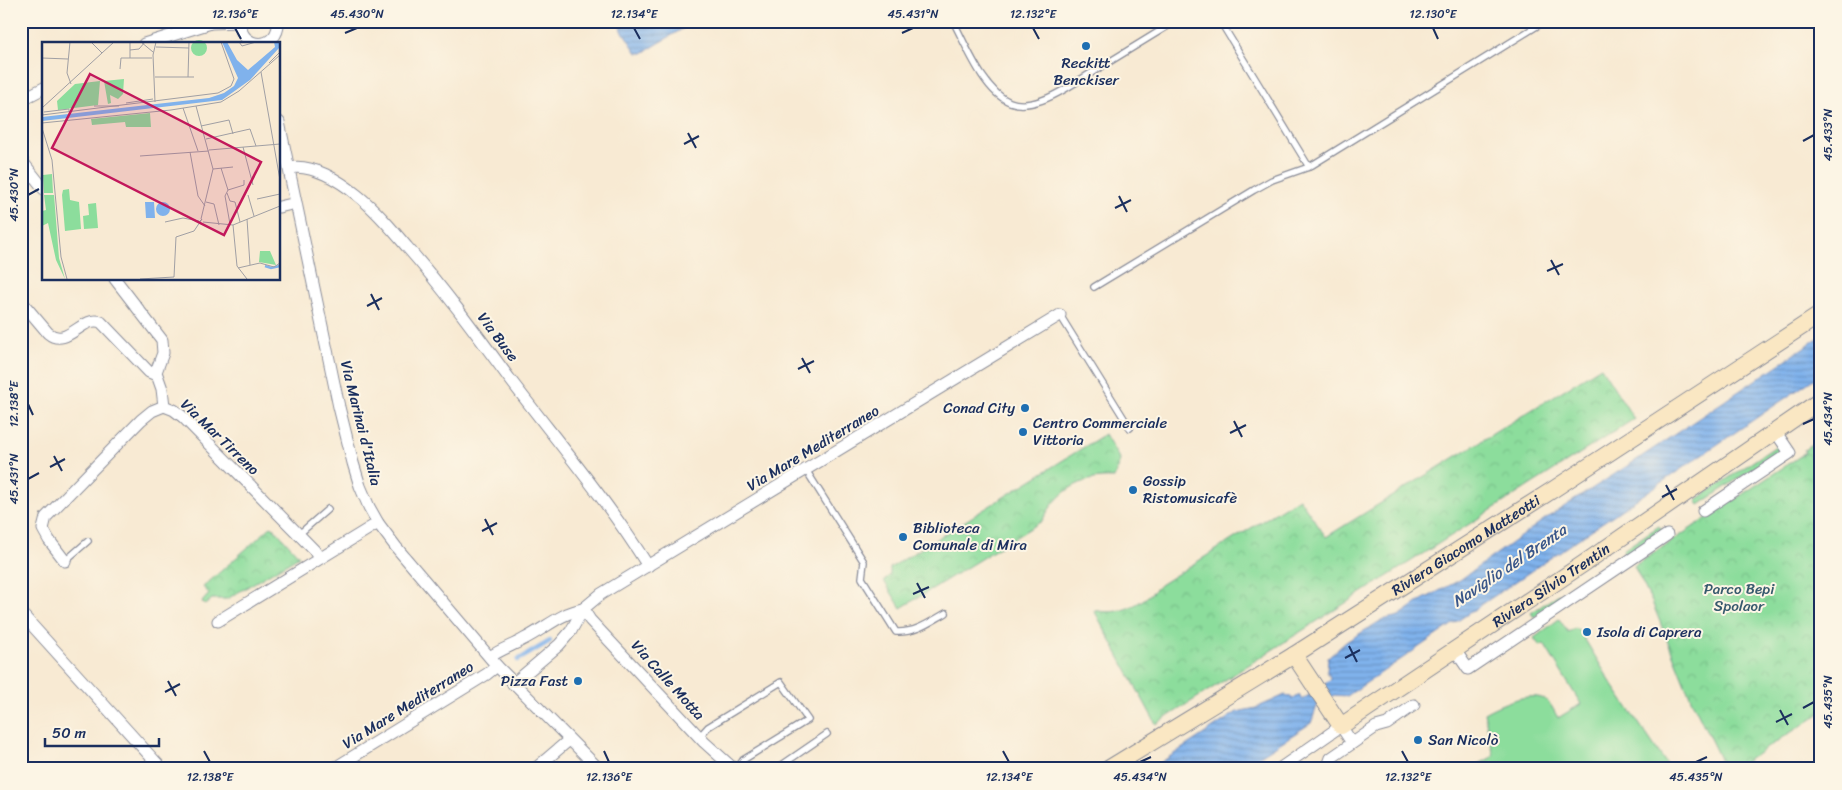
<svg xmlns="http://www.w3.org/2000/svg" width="1842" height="790" font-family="Sriracha,sans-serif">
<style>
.grass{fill:url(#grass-tufts);stroke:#54867d}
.park{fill:url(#park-crowns);stroke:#54867d}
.garden{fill:#8cdd9c;stroke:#54867d}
.water{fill:url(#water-rules);stroke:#4e70a5}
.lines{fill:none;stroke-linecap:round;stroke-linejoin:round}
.stream{stroke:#80b2ec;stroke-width:4.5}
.lane-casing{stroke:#8a8c98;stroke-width:8}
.street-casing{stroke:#8a8c98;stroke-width:13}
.secondary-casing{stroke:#8a8c98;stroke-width:18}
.lane{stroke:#fff;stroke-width:5.5}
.street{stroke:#fff;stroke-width:11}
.secondary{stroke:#fae7c3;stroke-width:16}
.ticks{fill:none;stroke:#1b2f5e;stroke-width:2}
.poi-dot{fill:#1f6fb2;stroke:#fcf5e5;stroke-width:2}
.labels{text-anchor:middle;stroke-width:4;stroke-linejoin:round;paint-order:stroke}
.poi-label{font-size:15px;fill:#1b2f5e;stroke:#fcf5e5;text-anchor:start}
.street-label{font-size:15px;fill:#1b2f5e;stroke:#fcf5e5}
.park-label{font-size:15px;fill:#375a6e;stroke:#fcf5e5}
.water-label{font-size:16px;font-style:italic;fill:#395689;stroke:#fcf5e5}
.inset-river{fill:none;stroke:#80b2ec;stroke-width:2.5}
.inset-road{fill:none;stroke:#a09fa4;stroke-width:1}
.view{fill:#c2185b;fill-opacity:0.15;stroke:#c2185b;stroke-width:2.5}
.inset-edge{fill:none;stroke:#1b2f5e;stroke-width:2.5}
.neatline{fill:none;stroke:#1b2f5e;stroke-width:2}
.ticks-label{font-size:12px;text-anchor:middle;fill:#1b2f5e}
</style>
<defs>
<pattern id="grass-tufts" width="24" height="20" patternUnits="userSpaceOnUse" patternTransform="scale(1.25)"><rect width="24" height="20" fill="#8cdd9c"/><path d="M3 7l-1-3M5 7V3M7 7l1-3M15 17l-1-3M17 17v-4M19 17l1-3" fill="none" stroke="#78be89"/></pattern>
<pattern id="park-crowns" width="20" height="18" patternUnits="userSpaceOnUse" patternTransform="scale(1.25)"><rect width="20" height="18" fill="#8cdd9c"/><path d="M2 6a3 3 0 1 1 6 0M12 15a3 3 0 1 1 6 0" fill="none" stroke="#78be89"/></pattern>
<pattern id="water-rules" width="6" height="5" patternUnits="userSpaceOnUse" patternTransform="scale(1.25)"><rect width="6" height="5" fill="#80b2ec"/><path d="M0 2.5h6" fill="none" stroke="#6891c2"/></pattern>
</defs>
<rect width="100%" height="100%" fill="#fcf5e5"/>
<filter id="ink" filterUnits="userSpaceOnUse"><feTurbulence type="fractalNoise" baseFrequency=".02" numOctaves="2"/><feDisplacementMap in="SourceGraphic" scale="10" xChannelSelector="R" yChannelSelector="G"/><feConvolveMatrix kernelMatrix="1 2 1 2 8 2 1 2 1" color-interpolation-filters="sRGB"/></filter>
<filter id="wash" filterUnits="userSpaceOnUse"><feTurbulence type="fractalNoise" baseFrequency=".0096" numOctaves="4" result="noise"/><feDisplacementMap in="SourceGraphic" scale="20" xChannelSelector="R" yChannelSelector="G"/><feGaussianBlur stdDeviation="1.12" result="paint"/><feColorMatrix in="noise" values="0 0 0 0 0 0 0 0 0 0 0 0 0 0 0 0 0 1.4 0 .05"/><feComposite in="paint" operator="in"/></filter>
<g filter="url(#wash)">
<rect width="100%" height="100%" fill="#f8ead3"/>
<g class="grass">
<path d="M1779 444 1782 449 1699 505 1696 500Z"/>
<path d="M1659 526 1662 530 1626 555 1623 550Z"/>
<path d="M1559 594 1562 598 1534 617 1531 613Z"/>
</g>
<g class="park">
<path d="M1601 367 1634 419 1156 724 1094 610C1121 617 1143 603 1160 585L1299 498 1326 537Z"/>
<path d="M1105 434 1120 460 1114 478C1080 476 1058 491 1042 521L901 608 884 581 890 575V568Z"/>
<path d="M1821 439V713L1734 769H1725L1691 699 1652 602 1634 566 1805 453 1804 450Z"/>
<path d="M272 526 299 556 227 599H212L205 605 202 602 209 594 203 587Z"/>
</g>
<path class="garden" d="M1559 619 1568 632 1576 628 1581 633 1610 681 1670 769H1473V767L1494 756 1484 713C1498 705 1533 689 1547 701 1552 705 1555 713 1558 718L1581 704 1544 644 1540 646 1534 638Z"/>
<g class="water">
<path d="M616 21H695L643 53H637Z"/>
<path d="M1821 336V374L1347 696 1334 695 1317 706 1311 723 1240 769H1151L1237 712 1256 708 1285 695 1290 696 1292 699 1299 695 1302 700 1331 679 1327 671 1328 658 1346 642 1382 620 1399 616 1422 600 1460 580 1545 519 1635 461Z"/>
</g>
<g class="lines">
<path class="stream" d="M518 660 550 641"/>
</g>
</g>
<g filter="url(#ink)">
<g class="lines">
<g class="lane-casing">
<g id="lane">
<path d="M953 21C966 45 984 92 1010 102 1028 109 1050 98 1065 89L1176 21"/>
<path d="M1220 21 1309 167"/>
<path d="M1094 287 1254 190 1272 180 1309 167 1545 21"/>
<path d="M1060 315 1130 428"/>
<path d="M806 470 864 562 862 578 896 632C916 633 930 622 946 613"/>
<path d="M298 535 328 509"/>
<path d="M65 561 88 541"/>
<path d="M699 737 708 727 781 682 808 720 743 760 737 769"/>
<path d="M719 769 725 763"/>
<path d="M776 769 827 734"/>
</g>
</g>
<g class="street-casing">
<g id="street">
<path d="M240 21C239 51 280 51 278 21"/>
<path d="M144 44 211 23 240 22"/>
<path d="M21 100 44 88"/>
<path d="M279 122 339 407 353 463 360 486 369 507 378 523 396 547 497 666 599 769"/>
<path d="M21 160 44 189"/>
<path d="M289 168C312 163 340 181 357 195 376 210 392 229 407 247 444 289 476 333 509 378 556 440 607 500 648 566"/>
<path d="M279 207 296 203"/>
<path d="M115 279 162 340 163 353 156 372 162 389 164 406"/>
<path d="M21 301 48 333C67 349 82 315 101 322L149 372 156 375"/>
<path d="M1703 511 1790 453 1775 431"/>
<path d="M65 561 49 540 43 529 46 517 141 420 152 411 164 406 174 410 183 417 314 550 319 558"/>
<path d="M583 609 590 620 704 742 734 769"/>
<path d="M21 613 162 769"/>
<path d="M218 621 378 523"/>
<path d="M1455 650 1468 669 1667 535"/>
<path d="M490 657C501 649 512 646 524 639 544 629 561 613 583 609"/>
<path d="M513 684 559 645 571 631 583 609 601 594 1060 315"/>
<path d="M333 769 487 674 497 666"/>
<path d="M535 769 569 740"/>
<path d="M1279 769 1341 726 1352 743"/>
<path d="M1327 769 1331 758 1376 727 1387 724 1414 705"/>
</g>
</g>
<g class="secondary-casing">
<g id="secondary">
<path id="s1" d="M1294 655 1341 726 1583 564 1821 400"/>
<path id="s2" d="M1108 769 1294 655 1554 489 1821 314"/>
</g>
</g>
<use href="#lane" class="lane"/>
<use href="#street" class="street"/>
<use href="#secondary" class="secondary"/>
</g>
</g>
<path class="ticks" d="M235 28 241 39M634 28 640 39M1033 28 1039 39M1433 28 1438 39M345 33 357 28M902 33 913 28M688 133 696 148M1803 141 1814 135M684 144 699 136M28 195 39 189M1119 196 1127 212M1115 208 1131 200M1551 260 1559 275M1547 271 1563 264M371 294 379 310M367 306 382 298M802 358 810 373M798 369 814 361M28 404 33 415M1234 421 1242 437M1803 424 1814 419M1230 433 1246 425M54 456 62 471M50 467 65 459M28 479 39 473M1666 485 1674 500M1662 497 1677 489M485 519 493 535M482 531 497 523M917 583 925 598M913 594 929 587M1349 646 1357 662M1345 658 1360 650M168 681 176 696M165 692 180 684M1803 708 1814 702M1780 710 1788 725M1776 722 1792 714M204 751 210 762M604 751 609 762M1003 751 1009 762M1402 751 1408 762M1140 762 1151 757M1696 762 1707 757"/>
<g class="poi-dot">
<circle cx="1086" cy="46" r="5"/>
<circle cx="1025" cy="408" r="5"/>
<circle cx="1023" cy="432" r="5"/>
<circle cx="1133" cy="490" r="5"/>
<circle cx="903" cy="537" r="5"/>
<circle cx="1587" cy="632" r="5"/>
<circle cx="578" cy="681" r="5"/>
<circle cx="1418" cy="740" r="5"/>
</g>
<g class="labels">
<g class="poi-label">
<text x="1086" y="68" text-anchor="middle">Reckitt<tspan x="1086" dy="17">Benckiser</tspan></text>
<text x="1015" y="413" text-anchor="end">Conad City</text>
<text x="1033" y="428">Centro Commerciale<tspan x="1033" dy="17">Vittoria</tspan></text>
<text x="1143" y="486">Gossip<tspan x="1143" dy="17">Ristomusicafè</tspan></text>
<text x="913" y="533">Biblioteca<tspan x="913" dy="17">Comunale di Mira</tspan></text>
<text x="1597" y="637">Isola di Caprera</text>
<text x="568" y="686" text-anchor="end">Pizza Fast</text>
<text x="1428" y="745">San Nicolò</text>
</g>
<g class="street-label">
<text transform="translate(498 337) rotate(53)" y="5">Via Buse</text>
<text transform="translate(361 423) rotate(76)" y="5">Via Marinai d'Italia</text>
<text transform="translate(220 437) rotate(44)" y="5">Via Mar Tirreno</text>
<text transform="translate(813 448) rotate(-31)" y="5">Via Mare Mediterraneo</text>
<text dy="5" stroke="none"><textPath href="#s2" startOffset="422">Riviera Giacomo Matteotti</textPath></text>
<text dy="5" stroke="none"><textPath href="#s1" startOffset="338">Riviera Silvio Trentin</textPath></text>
<text transform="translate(668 680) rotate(48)" y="5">Via Calle Motta</text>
<text transform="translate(408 705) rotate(-32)" y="5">Via Mare Mediterraneo</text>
</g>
<g class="park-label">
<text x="1739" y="594">Parco Bepi<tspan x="1739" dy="17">Spolaor</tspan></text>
</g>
<g class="water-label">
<text transform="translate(1509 565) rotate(-34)" y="6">Naviglio del Brenta</text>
</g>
</g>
<g transform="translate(42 42)">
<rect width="238" height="238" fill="#f8ead3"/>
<path d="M10 132 11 151H2L1 133ZM27 147 28 158 37 160 39 187 23 189 20 153 21 148ZM2 153H12L17 216 23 237 14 218 6 181 0 184V169L4 168ZM54 161 56 186 42 187 41 174 47 173 46 162ZM218 209H228L234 223 217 220Z" fill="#8cdd9c"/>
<path d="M58 39 56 63 16 68 15 59 33 42ZM108 71 109 85H84L83 80 50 83 49 77Z" fill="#8cdd9c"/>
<path d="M149 6a8 8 0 1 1 16 0a8 8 0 1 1-16 0ZM82 37 81 52 76 57 68 53 69 61 66 62 62 39Z" fill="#8cdd9c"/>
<path d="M180 0H185L195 18 206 28 233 5 232 0H237V6L208 38 180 58 0 79V75L167 56 182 51 192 44 196 36ZM114 167a7 7 0 1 1 14 0a7 7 0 1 1-14 0ZM103 160H112L113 176H104Z" fill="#80b2ec"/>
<path class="inset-river" d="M223 224 229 226 238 224"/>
<path class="inset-road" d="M28 0 25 31 29 42M49 0 60 11M88 0V16M99 0 111 10M197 0 200 4 214 0M114 5 147 6M88 8 97 7 103 0M0 16 26 17M227 21 238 10M78 27 79 16H110M219 30 238 138M113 35H152M146 35 147 0M113 60 111 13 114 0M84 61 111 57M52 64H77M154 64 171 127 159 177M0 66 72 0M141 66 156 109M2 70 27 67V70M0 73 176 51 189 44 192 37 179 0M0 81 129 68 179 60 197 49 238 13M159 84 187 78 191 92M0 86 10 118 19 215 25 237M164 97 208 87 214 104M201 105 211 143M167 108 238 102M148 110 156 154 163 164M98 114 167 109M179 126 186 148 202 143V138M171 127 191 125M186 148 183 154 188 182M185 151 188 159 193 160 198 180M206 153 212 174M215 157 238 152M164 160 172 162 177 183M205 177 208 223M123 180 141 176 157 179M161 180 191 183 238 164M191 183 195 224 205 237M196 226 218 221 232 225 238 221M98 237 132 235 134 195 152 189 160 177 157 180"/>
<path class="view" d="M48 32 219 120 182 193 10 106Z"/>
<rect width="238" height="238" class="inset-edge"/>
</g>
<rect width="1842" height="790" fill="none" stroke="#fcf5e5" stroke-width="55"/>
<path d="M45 738v8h114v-8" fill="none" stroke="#1b2f5e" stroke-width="2.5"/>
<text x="52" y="738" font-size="15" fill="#1b2f5e" stroke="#fcf5e5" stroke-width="4" paint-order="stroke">50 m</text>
<rect x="28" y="28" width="1786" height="734" class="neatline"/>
<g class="ticks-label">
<text x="235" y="18">12.136°E</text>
<text x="357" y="18">45.430°N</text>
<text x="634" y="18">12.134°E</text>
<text x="913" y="18">45.431°N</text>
<text x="1033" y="18">12.132°E</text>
<text x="1433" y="18">12.130°E</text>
<text transform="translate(1828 135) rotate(-90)" y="4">45.433°N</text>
<text transform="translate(14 195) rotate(-90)" y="4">45.430°N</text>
<text transform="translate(14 404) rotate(-90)" y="4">12.138°E</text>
<text transform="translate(1828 419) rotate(-90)" y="4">45.434°N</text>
<text transform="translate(14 479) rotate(-90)" y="4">45.431°N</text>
<text transform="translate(1828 702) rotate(-90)" y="4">45.435°N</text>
<text x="210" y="781">12.138°E</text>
<text x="609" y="781">12.136°E</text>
<text x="1009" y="781">12.134°E</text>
<text x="1140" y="781">45.434°N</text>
<text x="1408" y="781">12.132°E</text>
<text x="1696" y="781">45.435°N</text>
</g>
</svg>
